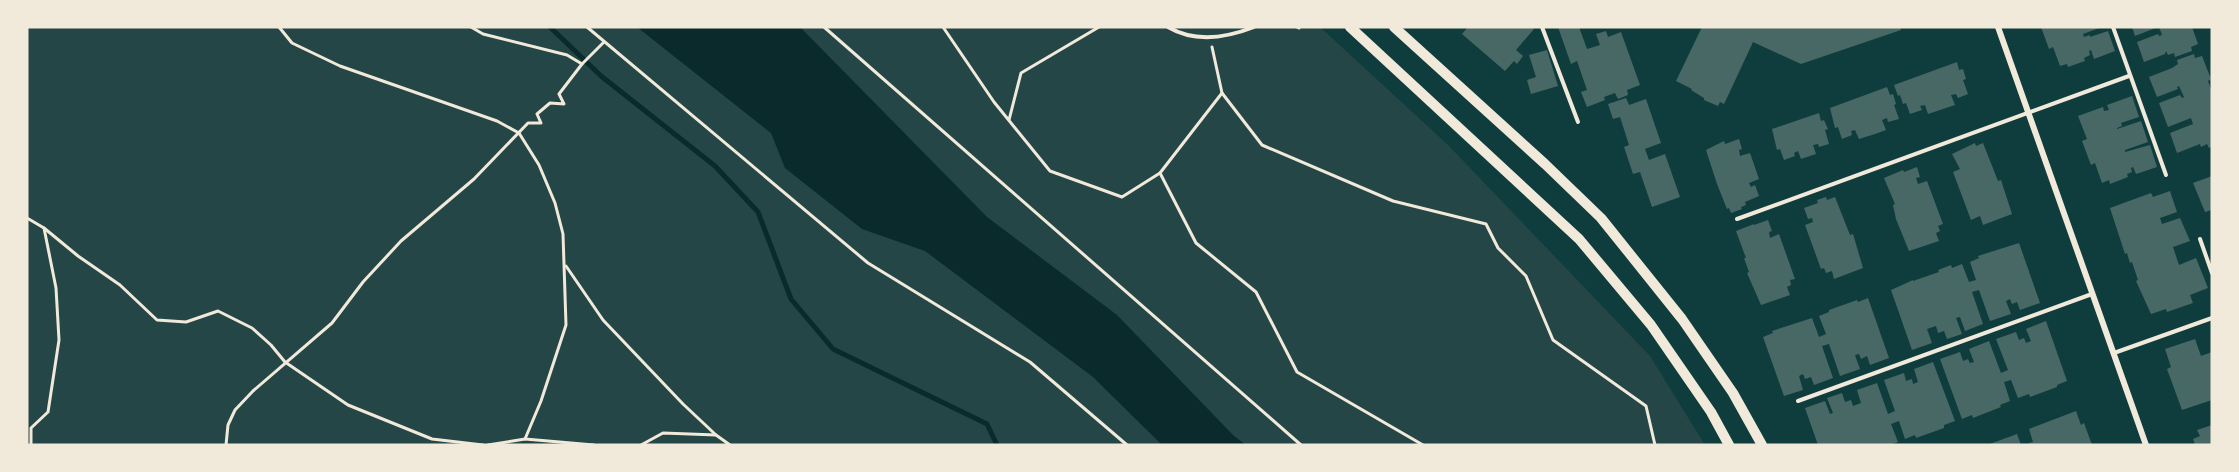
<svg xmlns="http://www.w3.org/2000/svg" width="2239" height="472" font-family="Ubuntu,sans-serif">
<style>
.green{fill:#244646}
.water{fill:#0a2a2b}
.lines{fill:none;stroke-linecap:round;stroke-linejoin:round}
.stream{stroke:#0a2a2b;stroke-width:5}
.building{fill:#486865}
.path{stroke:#f1e9da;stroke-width:3}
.service{stroke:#f1e9da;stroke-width:4}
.minor{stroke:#f1e9da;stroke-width:6}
.secondary{stroke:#f1e9da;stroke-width:10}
</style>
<rect width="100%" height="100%" fill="#0f3d3e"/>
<path class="green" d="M27 27H1320L1448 145 1650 356 1705 445H27Z"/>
<path class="water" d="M637 27H800L987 217 1117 315 1234 436 1246 445H1162L1093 377 925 251 862 229 785 168 771 133Z"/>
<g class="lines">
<path class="stream" d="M550 27 601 76 715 166 758 212 791 299 833 349 987 424 997 445"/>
</g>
<g class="building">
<path d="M1468 27H1532L1534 29 1516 50 1523 56 1517 64 1514 61 1505 71 1462 34Z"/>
<path d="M1558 27H1579L1587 49 1600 45 1596 34 1606 31 1608 37 1621 32 1640 85 1627 90 1628 95 1618 99 1615 93 1604 97 1605 100 1587 107 1581 92 1587 90 1577 61 1571 64Z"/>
<path d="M1702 27H1900L1901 30 1801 64 1753 42 1726 100 1724 104 1720 102 1718 106 1704 100V98L1691 90 1692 89 1676 81Z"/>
<path d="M2041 27H2102L2083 34 2084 37 2090 35V37L2108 31 2115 51 2094 59 2091 50 2089 51 2090 55 2084 58 2085 61 2068 67 2067 64 2060 66 2053 47 2049 49Z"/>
<path d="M2132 27H2158L2135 36Z"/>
<path d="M2159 27H2192L2198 44 2191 47 2192 51 2175 57 2174 53 2168 55 2166 51 2165 54 2144 62 2137 42 2158 34 2159 36 2162 35Z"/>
<path d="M1547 50 1558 86 1531 94 1527 80 1536 77 1529 55Z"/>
<path d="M2194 54 2195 58 2202 56 2211 79 2208 81 2212 92V147L2209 148 2207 144 2201 147 2200 144 2177 153 2170 133 2193 124 2191 118 2168 127 2159 103 2180 95 2182 98 2184 97 2179 86 2177 87 2178 89 2157 97 2149 77 2172 68 2178 64 2177 60Z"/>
<path d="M1957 62 1959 70 1963 69 1966 79 1963 80 1968 94 1958 98 1956 94 1951 95 1955 105 1928 114 1925 105 1920 106 1922 110 1910 114 1906 103 1903 104 1900 95 1898 96 1894 85Z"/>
<path d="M1887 87 1890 95 1893 94 1896 104 1894 105 1899 119 1888 122 1887 118 1882 120 1886 130 1875 134 1859 139 1855 130 1851 131 1852 135 1842 139 1838 127 1835 128 1830 108Z"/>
<path d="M2132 96 2139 117 2121 123 2122 126 2117 128V129L2141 121 2148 142 2125 150V152L2150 145 2157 167 2136 174 2133 167 2131 168 2132 172 2127 174 2128 177 2110 184 2109 180 2102 183 2095 163 2091 165 2082 141 2087 139 2078 116 2103 107 2104 111 2109 110 2107 105Z"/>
<path d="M1626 98 1629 105 1646 99 1661 143 1645 149 1649 160 1665 154 1680 197 1652 207 1640 172 1633 174 1624 147 1629 145 1620 117 1613 119 1608 104Z"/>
<path d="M1819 113 1821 121 1824 120 1828 129 1825 130 1829 144 1819 147 1818 144 1813 145 1816 154 1801 159 1798 151 1794 153 1795 156 1784 160 1780 149 1777 150 1772 129Z"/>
<path d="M1739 139 1742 149 1739 150 1740 156 1750 153 1759 179 1749 183 1751 187 1755 185 1759 196 1745 202 1746 205 1741 207 1742 209 1731 213 1729 208 1727 209 1717 184 1706 150 1724 141 1725 144Z"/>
<path d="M1975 143 1976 146 1983 143 1998 181 2001 180 2012 214 1983 225 1980 216 1971 220 1953 172 1960 169 1952 154Z"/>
<path d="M1917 167 1920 177 1916 178 1918 184 1927 181 1943 224 1938 226 1940 231 1936 233 1939 241 1909 251 1896 219 1893 205 1895 204 1884 178 1903 170 1904 172Z"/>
<path d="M2212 176V210L2205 212 2193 183Z"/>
<path d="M2170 191 2177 212 2160 218 2162 224 2180 218 2190 241 2173 247 2179 265 2196 258 2208 288 2190 295 2193 303 2167 312 2166 309 2151 314 2136 281 2138 280 2132 262 2130 263 2127 253 2125 254 2110 208 2151 193 2153 197Z"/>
<path d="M1826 197 1827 200 1835 197 1850 235 1853 234 1863 268 1834 279 1832 271 1826 273 1824 268 1821 269 1805 225 1813 222 1812 218 1808 219 1804 208 1818 203 1817 200Z"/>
<path d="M1768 220 1772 231 1769 232 1770 238 1779 234 1795 279 1790 280 1791 285 1787 287 1790 295 1761 305 1747 273 1749 272 1744 258H1746L1736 231 1754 224V225Z"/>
<path d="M2019 243 2040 303 2020 310 2017 302 2012 304 2010 299 2006 301 2011 314 1990 321 1979 290 1972 292 1983 324 1965 331 1960 317 1956 318 1962 334 1947 339 1944 331 1938 333 1936 326 1927 329 1932 343 1912 350 1891 290 1913 280V281L1939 272 1938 270 1951 265 1952 268 1962 264 1969 282 1976 280 1970 262 1979 258 1978 256Z"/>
<path d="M1868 298 1889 358 1870 365 1867 356 1861 359 1859 354 1855 355 1860 369 1840 376 1829 344 1822 346 1833 378 1814 385 1811 377 1805 379 1803 374 1799 376 1803 390 1784 396 1763 337 1773 333 1772 331 1812 318 1819 337 1826 334 1819 316 1829 312V310L1857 300 1858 302Z"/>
<path d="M2046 321 2067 381 2057 385V387L2030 397 2029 394 2018 398 2011 380 2004 382 2010 401 2000 405 2001 407 1973 418 1972 415 1962 419 1940 359 1960 352 1963 361 1968 359 1970 363 1974 362 1969 349 1989 341 2001 373 2008 370 1996 339 2016 332 2019 340 2024 338 2026 343 2031 341 2026 329Z"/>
<path d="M2195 339 2201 356 2212 352V400L2182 410 2167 369 2171 367 2165 349Z"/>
<path d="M1933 362 1955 421 1944 425V428L1916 438 1915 435 1905 439 1899 421 1891 424 1898 442 1890 445H1818L1805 408 1825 401 1830 414 1833 413 1827 398 1842 393 1845 402 1851 400 1853 406 1861 403 1857 390 1877 383 1888 414 1895 411 1884 380 1904 373 1906 381 1912 379 1913 384 1918 382 1914 369Z"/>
<path d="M2076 411 2081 425 2084 423 2092 445H2030L2029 443 2033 442 2029 429Z"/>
<path d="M2212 425V445H2195L2193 439 2200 436 2197 430Z"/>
<path d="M2017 434 2021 445H1987Z"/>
</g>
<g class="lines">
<g class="path">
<path d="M279 27 292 43 340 66 497 121 519 133 539 165 555 203 563 234 566 325 541 401 525 439 594 445"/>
<path d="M471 27 483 34 567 55 582 64"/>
<path d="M587 27 868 263 1030 362 1127 445"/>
<path d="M824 27 1301 445"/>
<path d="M943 27 994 102 1050 171 1122 197 1160 173 1222 93"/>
<path d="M1297 27 1299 28"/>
<path d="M1212 47 1222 93 1262 145 1393 201 1486 224 1498 248 1526 276 1553 340 1646 406 1655 445"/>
<path d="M1009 120 1021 73 1099 27"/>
<path d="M1160 173 1196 243 1256 292 1297 372 1423 445"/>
<path d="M27 218 44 228 56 288 59 340 48 412 31 428V445"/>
<path d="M44 228 78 256 120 285 157 320 186 322 218 311 252 328 271 345 285 362 348 405 432 439 483 445"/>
<path d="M566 266 603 320 683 404 716 435"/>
<path d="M226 445 228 425 235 410 253 391 332 323 363 282 401 241 474 179 528 123H541L537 114 550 103 564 104 559 94 582 64 604 42"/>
<path d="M488 445 525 439"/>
<path d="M641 445 663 433 716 435 730 445"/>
</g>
<g class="service">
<path d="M1168 27C1195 43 1226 38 1254 27"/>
<path d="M1542 27 1578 122"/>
<path d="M2113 27 2166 175"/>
<path d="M1737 219 2129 76"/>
<path d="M2200 239 2212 273"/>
<path d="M2114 353 2212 318"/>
<path d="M1798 401 2092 294"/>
</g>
<path class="minor" d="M1998 27 2146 445"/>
<g class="secondary">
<path d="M1350 27 1579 239 1651 325 1711 412 1729 445"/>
<path d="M1394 27 1545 164 1601 218 1682 319 1733 393 1762 445"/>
</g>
</g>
<rect width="2239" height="472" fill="none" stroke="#f1e9da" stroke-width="57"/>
</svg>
